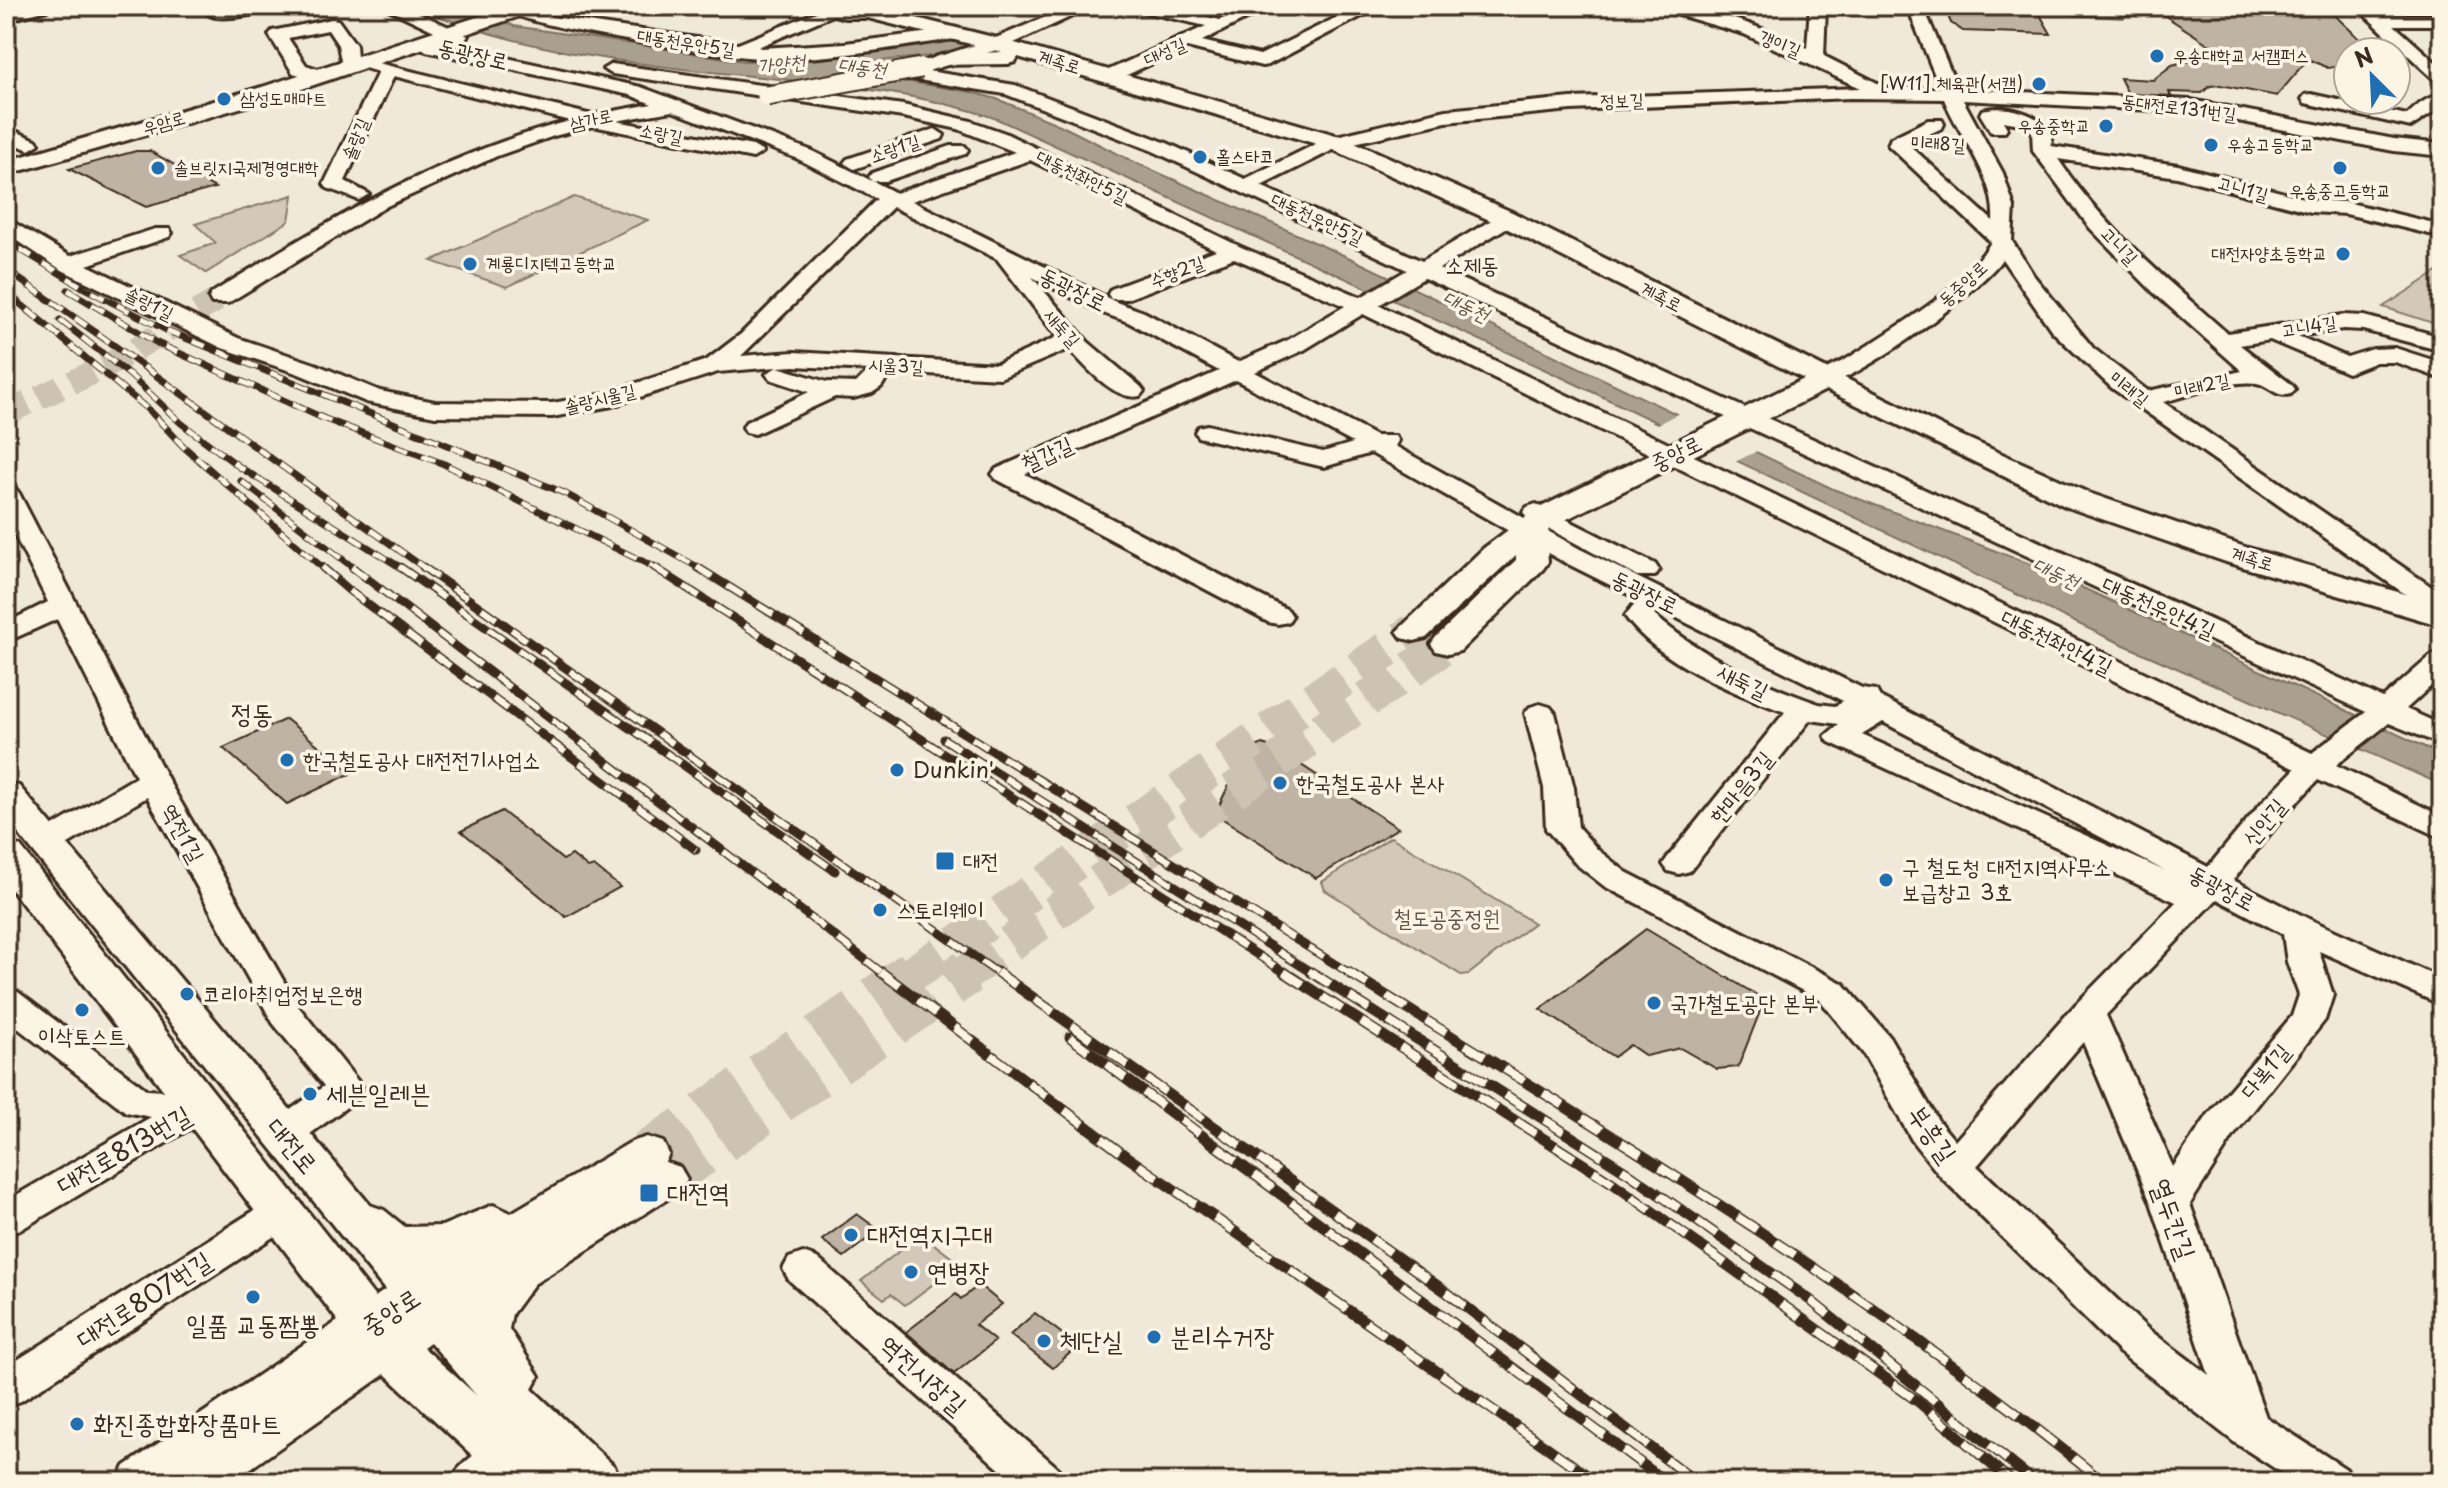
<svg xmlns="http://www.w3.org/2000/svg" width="2448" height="1488" font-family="'Playpen Sans','Poor Story',sans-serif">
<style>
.green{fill:#d2c9ba;stroke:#867a6c;stroke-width:2}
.water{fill:#aaa091;stroke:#7e7163;stroke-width:2}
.pier{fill:#f0e9d9}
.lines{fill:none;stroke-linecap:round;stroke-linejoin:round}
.river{fill:#aaa091;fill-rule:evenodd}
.building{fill:#beb3a4;stroke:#3b2a1e;stroke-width:2}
.minor-tunnel{stroke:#ccc3b4;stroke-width:24;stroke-dasharray:24 12;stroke-linecap:butt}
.major-tunnel-far1{stroke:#ccc3b4;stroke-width:36;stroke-dasharray:36 18;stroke-linecap:butt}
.major-tunnel{stroke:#ccc3b4;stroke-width:46;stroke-dasharray:46 23;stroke-linecap:butt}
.minor-casing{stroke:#3b2a1e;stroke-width:6}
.major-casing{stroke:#3b2a1e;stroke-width:6}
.minor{fill:#fcf5e5;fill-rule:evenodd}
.major{fill:#fcf5e5;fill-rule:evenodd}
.rail-far3-casing{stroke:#3b2a1e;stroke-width:6}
.rail-far2-casing{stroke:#3b2a1e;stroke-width:7}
.rail-far1-casing{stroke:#3b2a1e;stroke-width:9}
.rail-casing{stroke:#3b2a1e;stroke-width:11}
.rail-far3{stroke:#fcf5e5;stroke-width:4;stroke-dasharray:11;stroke-linecap:butt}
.rail-far2{stroke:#fcf5e5;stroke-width:5;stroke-dasharray:14;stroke-linecap:butt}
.rail-far1{stroke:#fcf5e5;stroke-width:6;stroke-dasharray:18;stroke-linecap:butt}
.rail{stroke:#fcf5e5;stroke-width:8;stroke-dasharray:23;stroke-linecap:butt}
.minor-bridge-casing{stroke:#3b2a1e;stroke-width:23;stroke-linecap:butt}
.minor-bridge{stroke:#fcf5e5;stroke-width:19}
.poi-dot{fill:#1f6fb2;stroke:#fcf5e5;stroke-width:3}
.labels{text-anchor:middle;stroke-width:7;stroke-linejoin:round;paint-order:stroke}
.far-street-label{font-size:18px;fill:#3b2a1e;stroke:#fcf5e5}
.far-poi-label{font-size:18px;fill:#3b2a1e;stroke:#fcf5e5;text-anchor:start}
.far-water-label{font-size:20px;font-style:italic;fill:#625346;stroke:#fcf5e5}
.street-label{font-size:22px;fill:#3b2a1e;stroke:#fcf5e5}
.far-quarter-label{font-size:22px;fill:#3b2a1e;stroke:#fcf5e5}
.poi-label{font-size:22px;fill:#3b2a1e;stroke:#fcf5e5;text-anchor:start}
.park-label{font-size:22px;fill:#615245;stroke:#fcf5e5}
.quarter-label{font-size:26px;fill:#3b2a1e;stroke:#fcf5e5}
.near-poi-label{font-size:26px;fill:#3b2a1e;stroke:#fcf5e5;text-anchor:start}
.near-street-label{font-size:26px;fill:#3b2a1e;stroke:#fcf5e5}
</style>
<rect width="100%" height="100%" fill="#f0e9d9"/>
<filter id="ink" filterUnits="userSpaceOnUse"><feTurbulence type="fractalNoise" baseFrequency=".0125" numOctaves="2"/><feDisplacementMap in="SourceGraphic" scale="16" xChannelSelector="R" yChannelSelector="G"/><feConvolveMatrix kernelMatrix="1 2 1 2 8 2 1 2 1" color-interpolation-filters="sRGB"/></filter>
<g filter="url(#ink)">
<g class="green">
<path d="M2062 6H2138L2123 18 2072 15Z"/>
<path d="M293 195 289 221 206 273 180 255 216 243 195 224Z"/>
<path d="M574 197 648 220 507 287 431 261Z"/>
<path d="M2442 269V326L2383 307Z"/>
<path d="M1391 837 1534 923 1469 974 1461 975 1325 890 1322 882Z"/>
<path d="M921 1234 960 1264 905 1305 891 1294 884 1299 861 1281Z"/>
</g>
<path class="water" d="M414 6H469L514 26 744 61 801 60 944 42 962 53 879 61 848 69 861 74 971 92 997 99 1060 125 1132 161 1352 259 1833 489 2038 567 2442 755V785L2104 636 1561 377 997 119C924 94 846 86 770 78 651 66 525 55 414 6Z"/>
<path class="pier" d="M1683 411 1761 449 1733 463 1654 426Z"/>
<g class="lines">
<path class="river" d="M959 39 966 41 969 45 966 49 901 58 891 52 901 46Z"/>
</g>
<g class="building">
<path d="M1944 6H2035L2051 34 1963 31 1951 23Z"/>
<path d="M2150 6H2325L2366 45H2348V65L2328 68 2308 59 2277 96 2220 85 2210 86 2202 93 2169 92 2171 96 2128 94 2120 78 2153 80 2172 65 2222 53Z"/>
<path d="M136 151H150L215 188 146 207 69 169Z"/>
<path d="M286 719 352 773 287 804 223 748Z"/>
<path d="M1262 744 1275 748 1398 828 1316 878 1215 814 1244 753Z"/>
<path d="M502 811 563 860 572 855 588 868 594 866 620 887 566 917 461 831Z"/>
<path d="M1646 929 1760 997 1761 1009 1738 1067 1717 1069 1680 1048 1646 1056 1630 1045 1614 1057 1540 1009Z"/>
<path d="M857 1214 879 1230 844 1257 822 1240Z"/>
<path d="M979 1285 1002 1304 975 1325 995 1341 954 1374 906 1332 956 1294 961 1299Z"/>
<path d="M1035 1313 1078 1346 1053 1368 1010 1335Z"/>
</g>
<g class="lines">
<path class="minor-tunnel" d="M6 413 107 366 220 298"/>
<g class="major-tunnel-far1">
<path d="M912 974 1414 631"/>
<path d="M965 974 1448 644"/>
</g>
<g class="major-tunnel">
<path d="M647 1154 915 972"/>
<path d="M664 1179 968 972"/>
</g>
<g class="minor-casing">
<g id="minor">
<path d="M23 6H49L47 10 6 21V11Z"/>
<path d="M236 6H277C268 14 217 22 208 14L210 10Z"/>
<path d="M382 6H404L468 36 465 40H453Z"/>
<path d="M498 6H522L553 17 738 44 831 6H843L845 10 758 47 761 48 845 43 954 29 963 34 954 39C895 47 818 62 759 58 719 55 520 28 498 6Z"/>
<path d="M1072 6H1094L1003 48 928 71 1015 85 1167 143 1245 179 1328 138 1446 110 1571 98 1860 88 1744 34 1662 10 1660 6C1712 6 1759 27 1807 48L1810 6H1826L1824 56 1887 88H1940L1907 6H1923L1958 89 2191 100 2394 139 2442 144V156L2394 151 2191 112 1963 100 2003 173 2014 207 2012 241 2034 276 2093 348 2148 391 2242 371 2153 292 2090 228 2033 151 2032 132 2020 124 2003 121 2007 128 2005 132H1991L1980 114 1982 110C2007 104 2039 113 2053 134L2051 146 2178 165 2311 200 2346 202 2442 225V237L2346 214 2311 212 2177 177 2058 159C2103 227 2166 279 2227 333L2343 315 2364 316 2442 337V351L2363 330 2343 329 2298 336 2347 357 2373 349 2395 348 2442 363V379L2395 362H2376L2348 373 2270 340 2240 345 2291 384 2295 389 2291 394C2275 398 2271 386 2257 383 2232 379 2188 396 2163 402L2442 594V615L2432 613 2112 388 2052 331 2002 259C1985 287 1846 392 1817 385L1813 380C1821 369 1839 364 1850 357 1899 325 1960 292 1991 242L1888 145 1891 138 1928 120H1942L1944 124 1942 128 1908 144 1993 221C1996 177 1960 139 1944 99L1850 98 1571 110 1446 122 1341 146 1261 186 1422 261 1500 215H1514L1517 219 1514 223 1439 269 2383 698 2432 655 2442 652V676L2406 709 2442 725V745L2389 723 2336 765 2442 816V838L2318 780 2285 815 2233 880 2311 920 2442 979V1005L2319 951 2333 995 2325 1020 2234 1135 2190 1204 2266 1417 2346 1469 2353 1482H2296L2234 1442 2120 1353 1941 1177 1913 1142 1863 1053 1820 1000 1604 886 1576 864 1546 829 1544 788 1525 713 1530 707 1540 704 1550 707 1555 713 1574 788 1578 827 1598 850 1626 872 1844 984 1889 1036 1939 1122 1955 1141 2076 1004 2176 902 1829 742 1825 736 1839 724 1810 720 1690 871 1679 874 1668 871 1663 864 1668 857 1785 712C1735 694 1656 661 1625 616L1638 599 1562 561 1371 453 1324 467 1198 437 1195 432 1198 427 1207 425 1323 452 1353 443 1236 380 1025 474 1288 610 1292 616 1288 622 1278 624 1268 622 996 479 992 474 996 469 1219 371 1128 322 1100 312 1032 277 1088 342 1140 386 1144 391 1140 396C1115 402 1085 366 1069 349L1000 378 891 372 881 387 872 393 853 398 835 397 755 434 746 432 743 427 746 422 809 392 770 379 766 374 777 367 718 372 612 406 552 417 435 416 366 402 299 374 222 348 60 269 6 233V218L70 256 155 229H169L172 233 169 237 87 265 238 338 315 364 380 391 435 402 552 403 600 395 707 360 741 334 877 199 796 158 672 111 616 121 753 146 763 152 753 158 593 126 554 136 497 156 387 206 228 303H212L209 298 212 293C325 222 440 154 570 121L394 76 345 181 369 194 359 200 327 188 324 184 378 72 358 66 355 71H343L338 45 328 30 288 38 306 65 327 72 330 76 327 80 321 81 293 73 269 35 272 31 332 19 338 20 356 45 357 58 592 115 652 104 630 95 426 51 415 42 424 37 438 43 641 87 810 150 872 181 869 177 872 173 951 146H965L968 150 965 154 886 181H873L896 193 1015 152 958 129 903 117 612 74 603 69 612 64 903 105 971 121 1005 133 1241 247 1361 297 1407 270 1153 151 1005 94 887 75 878 70 887 65 922 70 918 66 921 62 991 40ZM1030 160 1216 250 1111 289 1108 294 1111 299H1127L1234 258 1345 306 1288 340 1238 362 1144 312 1116 302 912 201ZM893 207 997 259 1057 337 997 364 794 352 741 356ZM1424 278 2366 712 2312 753 1379 305ZM1363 314 2295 769 2263 801 2208 867 1880 697 1876 690 1862 688 1580 549 1395 446 1398 441 1395 436H1376L1255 372 1304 350ZM794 366 869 370 856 383 827 382 778 367ZM1659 609 1843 701 1835 706 1819 704C1759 683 1703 657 1654 615ZM1883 722 2165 871 1862 735ZM2217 899 2283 934 2287 962 2299 995 2292 1016 2208 1115 2173 1167 2106 1015ZM2083 1042 2151 1203 2209 1375 2148 1329 1977 1166Z"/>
<path d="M1134 6H1163L1220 20 1250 6H1272L1202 41 1260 55 1360 6H1381L1268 65 1262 66 1187 47 1114 81H1102L1099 77 1102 73 1206 26 1136 10Z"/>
<path d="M2355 6H2373L2383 15H2442V25H2394L2442 68V82L2436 81Z"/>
<path d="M2311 94 2407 115C2419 104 2426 97 2442 95V107L2411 127 2305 103 2302 99 2305 95Z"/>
<path d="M6 127 36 140 39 144 29 150 6 140Z"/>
<path d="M935 129 944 135 942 139 854 169 844 163 847 159Z"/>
<path d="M6 485 15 488 19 493 172 787 298 1006 364 1089 359 1098 295 1145 282 1149 269 1145 263 1135 269 1125 324 1086 273 1023 147 797 58 850 47 853 36 850 31 843 36 836 136 777 57 619 6 642V623L48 602 6 518Z"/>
<path d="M1536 504 1655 564 1659 570 1655 576H1637L1527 517 1523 512 1527 507Z"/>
<path d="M6 989 18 992 147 1090 200 1093 213 1097 218 1106 213 1115 20 1230 6 1234V1201L151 1117 126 1112 6 1019Z"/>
<path d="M282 1197 296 1202 301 1212 296 1222 21 1401 6 1406V1367L268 1202Z"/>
<path d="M803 1253 817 1258 1059 1469 1066 1482H1014L789 1280 783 1269 789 1258Z"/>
<path d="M508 1437 523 1442 529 1455C512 1488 484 1482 450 1482 461 1460 486 1445 508 1437Z"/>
</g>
</g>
<g class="major-casing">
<g id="major">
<path d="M511 6H541L538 10 278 97 6 175V161L262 87Z"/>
<path d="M813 6H868L997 38 1343 137 1512 212 1951 431 2089 493 2248 548 2442 605V626L2226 562 2067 507 1826 390 1557 524 1546 532 1548 562 1543 569 1460 651 1448 654 1436 651 1431 644 1436 637 1516 560V555L1426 638 1414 641 1402 638 1397 631 1484 548 1535 510 1804 379 1494 222 1327 147 1018 57 1015 62 1008 64 935 65 931 61 935 57 942 55 1002 52 868 18H845L816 10Z"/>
<path d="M6 783 19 786 370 1205 384 1210 405 1227 442 1226 493 1205 511 1213 631 1142 647 1137 663 1142 669 1154 665 1162 680 1167 687 1179 680 1191 534 1284 512 1314 509 1329 539 1376 532 1389 614 1466 622 1482H501L385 1374 231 1482H117L125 1466 338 1321 6 882V843L20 846 375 1297 385 1290 6 818ZM430 1342 476 1395 423 1347Z"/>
</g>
</g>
<use href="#minor" class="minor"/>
<use href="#major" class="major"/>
<g class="rail-far3-casing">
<path id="rail-far3" d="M6 240 23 251"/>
</g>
<g class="rail-far2-casing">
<g id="rail-far2">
<path d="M20 249 86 289 166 330 564 493 701 569"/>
<path d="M6 270C148 367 285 470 426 569"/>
<path d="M68 290 159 344 325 419 444 464 658 569"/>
<path d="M6 292 152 413 184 447 324 569"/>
<path d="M60 320 130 375 181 423 241 468 403 569"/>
<path d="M241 481 355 569"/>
</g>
</g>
<g class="rail-far1-casing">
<g id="rail-far1">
<path d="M322 567 351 592 696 850"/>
<path d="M352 567 884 974"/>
<path d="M400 567 835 871"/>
<path d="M423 567 999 974"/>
<path d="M654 567 1287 974"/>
<path d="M697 567 1351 974"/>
<path d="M944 739 1314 974"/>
</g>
</g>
<g class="rail-casing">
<g id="rail">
<path d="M881 972 1127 1157 1597 1482"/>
<path d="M997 972 1449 1294 1696 1482"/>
<path d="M1284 972 1614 1184 1920 1403 2012 1482"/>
<path d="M1311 972 1627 1172 1810 1300 2035 1482"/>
<path d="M1348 972C1606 1132 1868 1289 2103 1482"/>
<path d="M1070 1037 1666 1482"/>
</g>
</g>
<use href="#rail-far3" class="rail-far3"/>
<use href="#rail-far2" class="rail-far2"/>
<use href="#rail-far1" class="rail-far1"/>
<use href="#rail" class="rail"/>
<g class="minor-bridge-casing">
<path id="minor-bridge" d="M767 96 921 68"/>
</g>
<use href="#minor-bridge" class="minor-bridge"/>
</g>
</g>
<g class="poi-dot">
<circle cx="2157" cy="56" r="8"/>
<circle cx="2039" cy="84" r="8"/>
<circle cx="224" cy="99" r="8"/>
<circle cx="2106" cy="126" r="8"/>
<circle cx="2211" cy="145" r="8"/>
<circle cx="1200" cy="157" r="8"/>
<circle cx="158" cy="168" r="8"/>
<circle cx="2340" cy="168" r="8"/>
<circle cx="2343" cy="254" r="8"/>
<circle cx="470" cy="264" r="8"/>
<circle cx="287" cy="760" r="8"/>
<circle cx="897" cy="770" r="8"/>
<circle cx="1280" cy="783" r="8"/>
<rect x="935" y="851" width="20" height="20" rx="4"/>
<circle cx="1886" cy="880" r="8"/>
<circle cx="880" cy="910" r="8"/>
<circle cx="187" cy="994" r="8"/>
<circle cx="1654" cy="1003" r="8"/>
<circle cx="82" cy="1010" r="8"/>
<circle cx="310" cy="1094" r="8"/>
<rect x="639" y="1183" width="20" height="20" rx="4"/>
<circle cx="851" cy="1235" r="8"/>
<circle cx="911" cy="1272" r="8"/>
<circle cx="253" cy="1297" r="8"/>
<circle cx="1154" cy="1337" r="8"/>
<circle cx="1044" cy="1341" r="8"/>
<circle cx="77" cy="1424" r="8"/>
</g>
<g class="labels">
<g class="far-street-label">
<text transform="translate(686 43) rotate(9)" y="6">대동천우안5길</text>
<text transform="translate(1780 44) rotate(22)" y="6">갱이길</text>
<text transform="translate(1165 52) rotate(-24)" y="6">대성길</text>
<text transform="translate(1059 62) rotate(17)" y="6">계족로</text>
<text transform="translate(1622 101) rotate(-2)" y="6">정보길</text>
<text transform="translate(2179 108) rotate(7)" y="6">동대전로131번길</text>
<text transform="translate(591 120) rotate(-13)" y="6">삼가로</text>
<text transform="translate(164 123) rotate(-16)" y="6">우암로</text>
<text transform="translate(661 134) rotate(11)" y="6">소랑길</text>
<text transform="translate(356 139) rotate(-68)" y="6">솔랑길</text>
<text transform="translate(1938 144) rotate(3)" y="6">미래8길</text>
<text transform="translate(895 149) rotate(-19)" y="6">소랑1길</text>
<text transform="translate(1082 177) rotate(26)" y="6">대동천좌안5길</text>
<text transform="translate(2243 189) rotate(15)" y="6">고니1길</text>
<text transform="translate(1317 219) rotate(25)" y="6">대동천우안5길</text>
<text transform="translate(2119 246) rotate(46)" y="6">고니길</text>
<text transform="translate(1177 272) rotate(-21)" y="6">수향2길</text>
<text transform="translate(1963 284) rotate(-42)" y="6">동중앙로</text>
<text transform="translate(1661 297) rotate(27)" y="6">계족로</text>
<text transform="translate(149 304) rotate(26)" y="6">솔랑1길</text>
<text transform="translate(2309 327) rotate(-9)" y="6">고니4길</text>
<text transform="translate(1062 328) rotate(49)" y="6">새둑길</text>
<text transform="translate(896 366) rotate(3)" y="6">시울3길</text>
<text transform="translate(2202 386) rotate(-13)" y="6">미래2길</text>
<text transform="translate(2129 389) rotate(38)" y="6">미래길</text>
<text transform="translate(600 399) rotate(-14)" y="6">솔랑시울길</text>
<text transform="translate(2252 559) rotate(17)" y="6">계족로</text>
</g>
<g class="far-poi-label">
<text x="2173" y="62">우송대학교 서캠퍼스</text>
<text x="2023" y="90" text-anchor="end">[W11] 체육관(서캠)</text>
<text x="240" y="105">삼성도매마트</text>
<text x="2090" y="132" text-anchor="end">우송중학교</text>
<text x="2227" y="151">우송고등학교</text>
<text x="1216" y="163">홀스타코</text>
<text x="174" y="174">솔브릿지국제경영대학</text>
<text x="2340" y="197" text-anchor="middle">우송중고등학교</text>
<text x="2327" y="260" text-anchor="end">대전자양초등학교</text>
<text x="486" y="270">계룡디지텍고등학교</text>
</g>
<g class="far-water-label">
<text transform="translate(781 64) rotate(-6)" y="7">가양천</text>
<text transform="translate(862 67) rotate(7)" y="7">대동천</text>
<text transform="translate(1466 306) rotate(25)" y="7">대동천</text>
<text transform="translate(2056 573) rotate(25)" y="7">대동천</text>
</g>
<g class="street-label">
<text transform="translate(473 54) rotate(13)" y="8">동광장로</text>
<text transform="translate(1073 289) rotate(26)" y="8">동광장로</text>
<text transform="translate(1676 453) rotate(-26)" y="8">중앙로</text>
<text transform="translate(1047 454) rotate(-25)" y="8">철갑길</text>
<text transform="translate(1645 592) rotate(26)" y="8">동광장로</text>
<text transform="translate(2159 607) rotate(24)" y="8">대동천우안4길</text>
<text transform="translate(2057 642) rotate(26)" y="8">대동천좌안4길</text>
<text transform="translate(1743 681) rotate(26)" y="8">새둑길</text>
<text transform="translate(1741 787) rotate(-51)" y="8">한마음3길</text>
<text transform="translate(2264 822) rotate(-50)" y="8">신안길</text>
<text transform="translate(183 833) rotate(61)" y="8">역전1길</text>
<text transform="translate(2222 888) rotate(28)" y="8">동광장로</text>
<text transform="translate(2265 1071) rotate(-50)" y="8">다복1길</text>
</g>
<g class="far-quarter-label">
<text x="1472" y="273">소제동</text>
</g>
<g class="poi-label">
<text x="303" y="768">한국철도공사 대전전기사업소</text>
<text x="913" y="778">Dunkin'</text>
<text x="1296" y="791">한국철도공사 본사</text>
<text x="963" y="869">대전</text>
<text x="1902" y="875">구 철도청 대전지역사무소<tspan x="1902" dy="25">보급창고 3호</tspan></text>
<text x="896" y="918">스토리웨이</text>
<text x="203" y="1002">코리아취업정보은행</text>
<text x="1670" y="1011">국가철도공단 본부</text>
<text x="82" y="1044" text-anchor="middle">이삭토스트</text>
</g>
<g class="park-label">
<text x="1447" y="926">철도공중정원</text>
</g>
<g class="quarter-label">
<text x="252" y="723">정동</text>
</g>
<g class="near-poi-label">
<text x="326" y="1103">세븐일레븐</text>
<text x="667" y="1202">대전역</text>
<text x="867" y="1244">대전역지구대</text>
<text x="927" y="1281">연병장</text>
<text x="253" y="1334" text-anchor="middle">일품 교동짬뽕</text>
<text x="1170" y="1346">분리수거장</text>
<text x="1060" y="1350">체단실</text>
<text x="93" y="1433">화진종합화장품마트</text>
</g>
<g class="near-street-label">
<text transform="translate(1932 1134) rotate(55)" y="9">부흥길</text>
<text transform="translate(292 1146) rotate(50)" y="9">대전로</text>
<text transform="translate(124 1150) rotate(-30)" y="9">대전로813번길</text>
<text transform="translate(2173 1219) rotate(70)" y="9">열두칸길</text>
<text transform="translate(144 1300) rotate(-33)" y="9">대전로807번길</text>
<text transform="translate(391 1312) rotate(-33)" y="9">중앙로</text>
<text transform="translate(923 1375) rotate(41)" y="9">역전시장길</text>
</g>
</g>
<rect width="2448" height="1488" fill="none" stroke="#fcf5e5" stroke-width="32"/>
<rect x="16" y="16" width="2416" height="1456" fill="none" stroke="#3b2a1e" stroke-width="3" filter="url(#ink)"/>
<g transform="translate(2372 76) rotate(336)"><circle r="38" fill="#fcf5e5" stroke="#afa495" stroke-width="2"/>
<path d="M0-6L14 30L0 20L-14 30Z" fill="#1f6fb2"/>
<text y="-12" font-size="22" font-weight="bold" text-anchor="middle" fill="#3b2a1e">N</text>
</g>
</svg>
